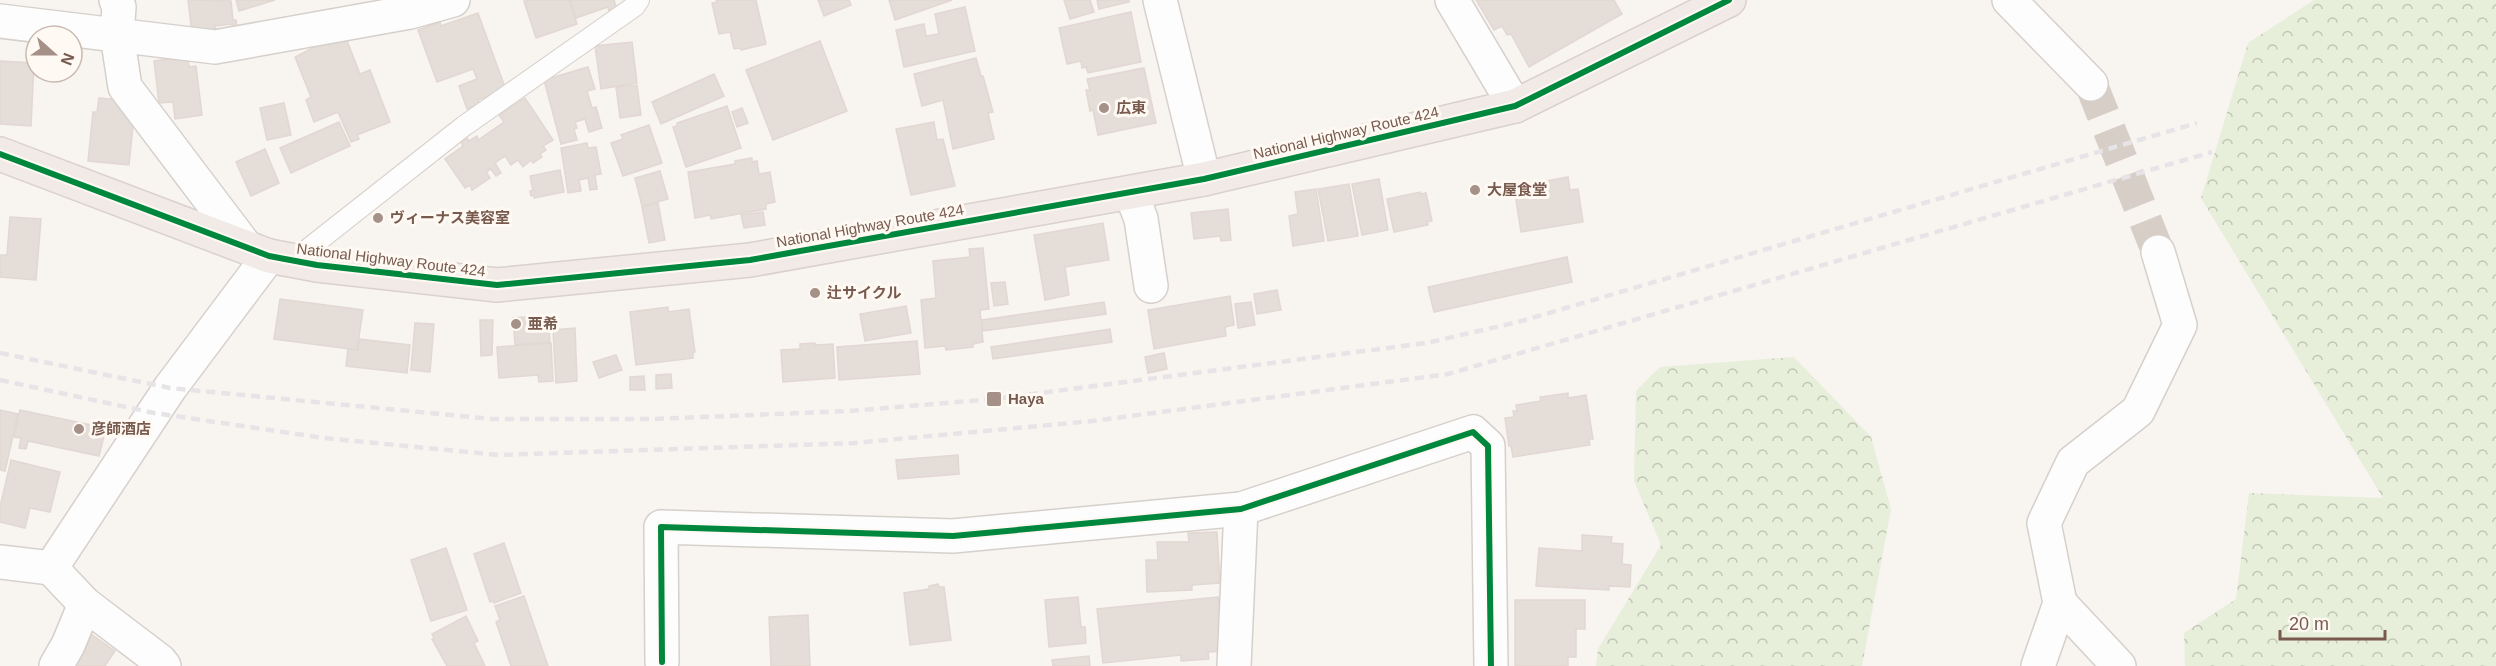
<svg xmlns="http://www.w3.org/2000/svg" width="2496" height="666" font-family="Helvetica,'Noto Sans JP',sans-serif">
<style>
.forest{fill:url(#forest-crowns)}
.building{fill:#e5ddd7;stroke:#e2d7d2;stroke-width:1.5}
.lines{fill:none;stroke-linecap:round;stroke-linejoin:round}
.street-tunnel{stroke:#d8cec8;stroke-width:33;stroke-dasharray:33 16;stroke-linecap:butt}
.lane-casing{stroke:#d6d0cb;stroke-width:22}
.street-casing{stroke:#d6d0cb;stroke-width:36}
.secondary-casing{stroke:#d8d0cc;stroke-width:36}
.highway-casing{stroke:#dad1cc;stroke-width:36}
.lane{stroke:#fefdfd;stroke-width:20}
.street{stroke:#fefdfd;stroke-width:33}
.secondary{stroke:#fefdfd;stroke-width:33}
.highway{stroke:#f2eae7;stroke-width:33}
.rail{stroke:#e6e4e7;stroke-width:4.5;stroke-dasharray:9 6;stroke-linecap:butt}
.cycleway-casing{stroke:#fff9f3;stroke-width:10}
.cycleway{stroke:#00873e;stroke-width:6}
.poi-dot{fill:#a59187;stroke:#fff9f3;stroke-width:2}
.labels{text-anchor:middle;stroke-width:6;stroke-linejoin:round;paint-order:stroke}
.poi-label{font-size:15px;font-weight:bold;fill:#785b4e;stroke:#fff9f3;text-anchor:start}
.street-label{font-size:15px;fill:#785b4e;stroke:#fff9f3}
</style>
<defs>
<pattern id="forest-crowns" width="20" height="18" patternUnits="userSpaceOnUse" patternTransform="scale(1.5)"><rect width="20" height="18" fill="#e7efdb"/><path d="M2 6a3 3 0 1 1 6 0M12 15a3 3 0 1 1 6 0" fill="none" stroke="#c0c5b4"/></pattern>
</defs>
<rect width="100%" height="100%" fill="#f8f4f0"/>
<g class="forest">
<path d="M2314 0H2496V666H2185L2184 633 2236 599 2249 493 2383 498 2201 198 2248 43Z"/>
<path d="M1794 357 1871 437 1891 509 1862 666H1596L1598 649 1661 545 1634 481 1636 391 1660 367Z"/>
</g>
<g class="building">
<path d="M188 0 231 1 233 20H236L237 30 233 31 232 24 215 26 216 31 192 34Z"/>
<path d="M236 0H275L239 11Z"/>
<path d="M528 0H569L577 24 536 38 524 1Z"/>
<path d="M570 0H614L618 13 610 15 608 7 576 18Z"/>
<path d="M716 0H756L766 44 741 50V48L734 49 730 32 719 34 712 3 717 2Z"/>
<path d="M818 0H849L851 5 824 16Z"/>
<path d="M889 0H952L895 20Z"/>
<path d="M1064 0H1090L1094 12 1070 19Z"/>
<path d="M1097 0H1129V2L1099 9Z"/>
<path d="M1476 0H1614L1622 14 1529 67 1511 34 1507 35 1502 26 1494 30Z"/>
<path d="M965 7 975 51 904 67 896 30 924 24 926 36 939 34 935 14Z"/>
<path d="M1131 12 1141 62 1088 73 1086 67 1082 68 1081 61 1067 64 1059 28Z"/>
<path d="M478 13 506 90 478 100 480 104 467 109 459 86 477 79 473 69 437 82 418 30 440 22 441 26Z"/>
<path d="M346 38 360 74 370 70 390 122 357 135 359 139 351 142 338 112 314 122 306 100 311 97 295 57 328 40 330 44Z"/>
<path d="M820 41 847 111 773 140 746 70Z"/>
<path d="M632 42 637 83 601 89 595 46Z"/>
<path d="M188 56 189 67 196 66 202 115 175 119 173 102 159 103 154 61Z"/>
<path d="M976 58 981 76H983L993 112 988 113 994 139 953 149 943 100 922 106 914 74Z"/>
<path d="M0 61 34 63 31 126 0 124Z"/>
<path d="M588 67 595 89 587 91 592 108 596 107 602 128 589 132 585 119 575 122 577 128 574 129 577 140 561 144 544 80Z"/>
<path d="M1144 68 1156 123 1098 135 1093 110 1090 111 1086 90H1090L1087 79Z"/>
<path d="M714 74 724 96 661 124 652 102Z"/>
<path d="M637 85 641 115 620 118 616 87Z"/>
<path d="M99 98 132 101 134 116 129 165 88 161 93 112H97Z"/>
<path d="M525 98 553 140 543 146 546 150 540 154 542 157 533 163 531 160 523 167 518 160 511 165 505 156 495 163 501 173 496 176 491 169 486 172 490 178 472 190 470 185 465 188 445 159 463 146 461 142 467 138 469 141 477 136 478 140 504 122 499 115Z"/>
<path d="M284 103 291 135 267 140 260 108Z"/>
<path d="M727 106 741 148 686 167 673 127 677 126V123Z"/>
<path d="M742 108 748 123 737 127 732 112Z"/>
<path d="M339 122 350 146 291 173 280 148Z"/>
<path d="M934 122 937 140 943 139 955 186 911 195 896 129Z"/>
<path d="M649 125 662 163 623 176 611 143 623 139 621 135Z"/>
<path d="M587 143 588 148 596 147 601 174 595 175 597 189 590 190 588 178 579 180 581 191 568 193 561 148Z"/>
<path d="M265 149 279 183 251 196 236 162Z"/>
<path d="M752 158V162L757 161 759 174 770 172 775 202 766 204V209L711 219 710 215 695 218 688 172 735 164V161Z"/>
<path d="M560 170 564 192 534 198V195L531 196 530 191 533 190 530 176Z"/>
<path d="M660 171 668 199 642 206 635 178Z"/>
<path d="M1568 177 1570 190 1578 189 1583 222 1521 232 1514 187Z"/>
<path d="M1379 179 1388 230 1362 235 1352 184Z"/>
<path d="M1349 184 1358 236 1328 241 1318 189Z"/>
<path d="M1316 189 1324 241 1293 246 1289 216 1298 214 1295 192Z"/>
<path d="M1420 192 1421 194 1426 193 1432 221 1427 222 1428 225 1394 232 1387 199Z"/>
<path d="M658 203 665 240 649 243 642 207Z"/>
<path d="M1228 209 1231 240 1221 241 1220 236 1194 239 1191 213Z"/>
<path d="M763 212 765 225 744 228 741 215Z"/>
<path d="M10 217 41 219 36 280 0 277V255H7Z"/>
<path d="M1103 223 1109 260 1065 267 1069 295 1045 300 1034 235Z"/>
<path d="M983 248 989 309 980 310 983 342 973 344V347L946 350 945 346 925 348 921 300 936 298 933 261 970 257 969 249Z"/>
<path d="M1567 257 1572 282 1434 312 1428 287Z"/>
<path d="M1005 282 1008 304 994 306 991 283Z"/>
<path d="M1277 290 1281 310 1257 314 1254 294Z"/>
<path d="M1230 296 1234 325 1225 327 1226 336 1154 349 1148 310Z"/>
<path d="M280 299 363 310 357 350 274 339Z"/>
<path d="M1104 302 1106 314 983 331 982 320Z"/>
<path d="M1251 302 1255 325 1238 328 1235 304Z"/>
<path d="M906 306 911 333 865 341 860 314Z"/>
<path d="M668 307V312L689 309 695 352H693V358L636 365 630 312Z"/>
<path d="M548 315 550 342 515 345 513 318Z"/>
<path d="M480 320H493L492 355 481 356Z"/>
<path d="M415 323 434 324 430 372 411 370Z"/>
<path d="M575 328 577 381 556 383 553 330Z"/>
<path d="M1110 329 1112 342 993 359 991 347Z"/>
<path d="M359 339 410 345 407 373 346 366 348 349 358 350Z"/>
<path d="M917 341 920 374 839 380 837 347Z"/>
<path d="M551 343 553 381 539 382 538 375 499 378 497 347Z"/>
<path d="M815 343V345L833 344 835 378 783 382 781 350 800 349V344Z"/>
<path d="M1164 353 1167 369 1148 373 1145 357Z"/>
<path d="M616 355 622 370 599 378 593 362Z"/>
<path d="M671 374 672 388 656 389V375Z"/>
<path d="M644 376 645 390H630V377Z"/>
<path d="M1568 393V398L1586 395 1593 439H1589L1590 445 1513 457 1511 446H1509L1505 418 1514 417 1513 411H1517L1516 405 1541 401 1540 397Z"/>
<path d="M0 410 18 414 5 471 0 470Z"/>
<path d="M20 410 106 428 99 456 28 441 26 449 19 448 21 438 14 437Z"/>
<path d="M958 455 959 474 898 479 896 460Z"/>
<path d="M11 460 60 472 50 512 30 508 25 528 0 522V507Z"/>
<path d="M1217 532 1220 583 1192 585V590L1147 592 1146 560H1158L1157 542H1189L1188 533Z"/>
<path d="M1582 535 1612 537 1611 543 1623 544 1622 564 1631 565 1630 587 1609 586V590L1536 586 1539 548 1582 551Z"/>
<path d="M504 543 521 593 494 603 493 601 490 602 474 554Z"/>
<path d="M446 548 467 610 431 621 411 560Z"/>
<path d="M938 584 939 587H944L951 640 910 645 904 593 929 589V586Z"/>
<path d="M524 596 548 666H511L496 622 500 620 495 606Z"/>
<path d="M1078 597 1081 627H1085L1086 643 1049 647 1045 600Z"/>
<path d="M1218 597 1224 651 1208 652 1209 659 1181 661V655L1103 663 1097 609Z"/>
<path d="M1515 600H1585V629H1576V657H1568V666H1515Z"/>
<path d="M808 615 810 666H771L769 617Z"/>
<path d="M466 616 478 641 474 643 485 666H447L432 639 434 638 432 634Z"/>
<path d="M88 632 115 651 105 666H70Z"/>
<path d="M1089 656 1090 666H1053L1052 660Z"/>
</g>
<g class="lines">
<path class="street-tunnel" d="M2091 84 2158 252"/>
<g class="lane-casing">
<path id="lane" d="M294 260 464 126 635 6 639 0"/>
</g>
<g class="street-casing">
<g id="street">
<path d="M116 0 119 7 117 35 125 87 246 247"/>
<path d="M1452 0 1515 106"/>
<path d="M2009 0 2091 84"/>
<path d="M0 21 215 47 410 12 453 0"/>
<path d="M51 568 85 604 160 661 164 666"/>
<path d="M2060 603 2119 666"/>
<path d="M662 662 661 527 953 536 1241 509 1473 432 1488 446 1491 666"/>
<path d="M56 666 68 645 85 604"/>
<path d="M1234 666 1241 509"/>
<path d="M2038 666 2060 603 2044 523 2073 462 2138 411 2180 325 2158 252"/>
</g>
</g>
<g class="secondary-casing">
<g id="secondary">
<path d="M1160 0 1204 179"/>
<path d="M1131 193 1141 219 1151 286"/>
<path d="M0 562 51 568 170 388 269 256"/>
</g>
</g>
<g class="highway-casing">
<path id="highway" d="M0 154 269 256 317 265 497 285 750 260 1204 179 1515 106 1729 0"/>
</g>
<use href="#lane" class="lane"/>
<use href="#street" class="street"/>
<use href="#secondary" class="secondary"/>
<use href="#highway" class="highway"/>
<g class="rail">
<path d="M0 353 170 388 492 419H654L849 411 994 399 1426 343 1518 322 2197 123"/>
<path d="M0 380 154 413 324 438 499 455 854 443 1093 421 1448 374 2212 152"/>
</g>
<g class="cycleway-casing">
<g id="cycleway">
<path d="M0 154 269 256 317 265 497 285 750 260 1204 179 1515 106 1729 0"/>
<path d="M662 662 661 527 953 536 1241 509 1473 432 1488 446 1491 666"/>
</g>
</g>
<use href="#cycleway" class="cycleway"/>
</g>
<g class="poi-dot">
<circle cx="1104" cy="108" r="6"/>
<circle cx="1475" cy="190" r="6"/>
<circle cx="378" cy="218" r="6"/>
<circle cx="815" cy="293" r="6"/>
<circle cx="516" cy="324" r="6"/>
<rect x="986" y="391" width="16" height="16" rx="3"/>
<circle cx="79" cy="429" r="6"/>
</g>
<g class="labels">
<g class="poi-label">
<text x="1116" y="113">広東</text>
<text x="1487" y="195">大屋食堂</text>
<text x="390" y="223">ヴィーナス美容室</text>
<text x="827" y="298">辻サイクル</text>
<text x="528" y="329">亜希</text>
<text x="1008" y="404">Haya</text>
<text x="91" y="434">彦師酒店</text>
</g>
<g class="street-label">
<text transform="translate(1346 133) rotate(-13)" y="5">National Highway Route 424</text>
<text transform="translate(870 226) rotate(-10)" y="5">National Highway Route 424</text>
<text transform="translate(391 260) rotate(7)" y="5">National Highway Route 424</text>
</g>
</g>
<g transform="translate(54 54) rotate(111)"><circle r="28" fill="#fff9f3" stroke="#c9bab1" stroke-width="1.5"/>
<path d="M0-4.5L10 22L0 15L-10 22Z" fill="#a59187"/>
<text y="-9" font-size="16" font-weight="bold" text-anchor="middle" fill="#785b4e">N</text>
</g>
<path d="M2280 630v9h105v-9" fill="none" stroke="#785b4e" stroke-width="3"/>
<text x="2289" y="630" font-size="18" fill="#785b4e" stroke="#fff9f3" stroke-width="4.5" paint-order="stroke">20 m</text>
</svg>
